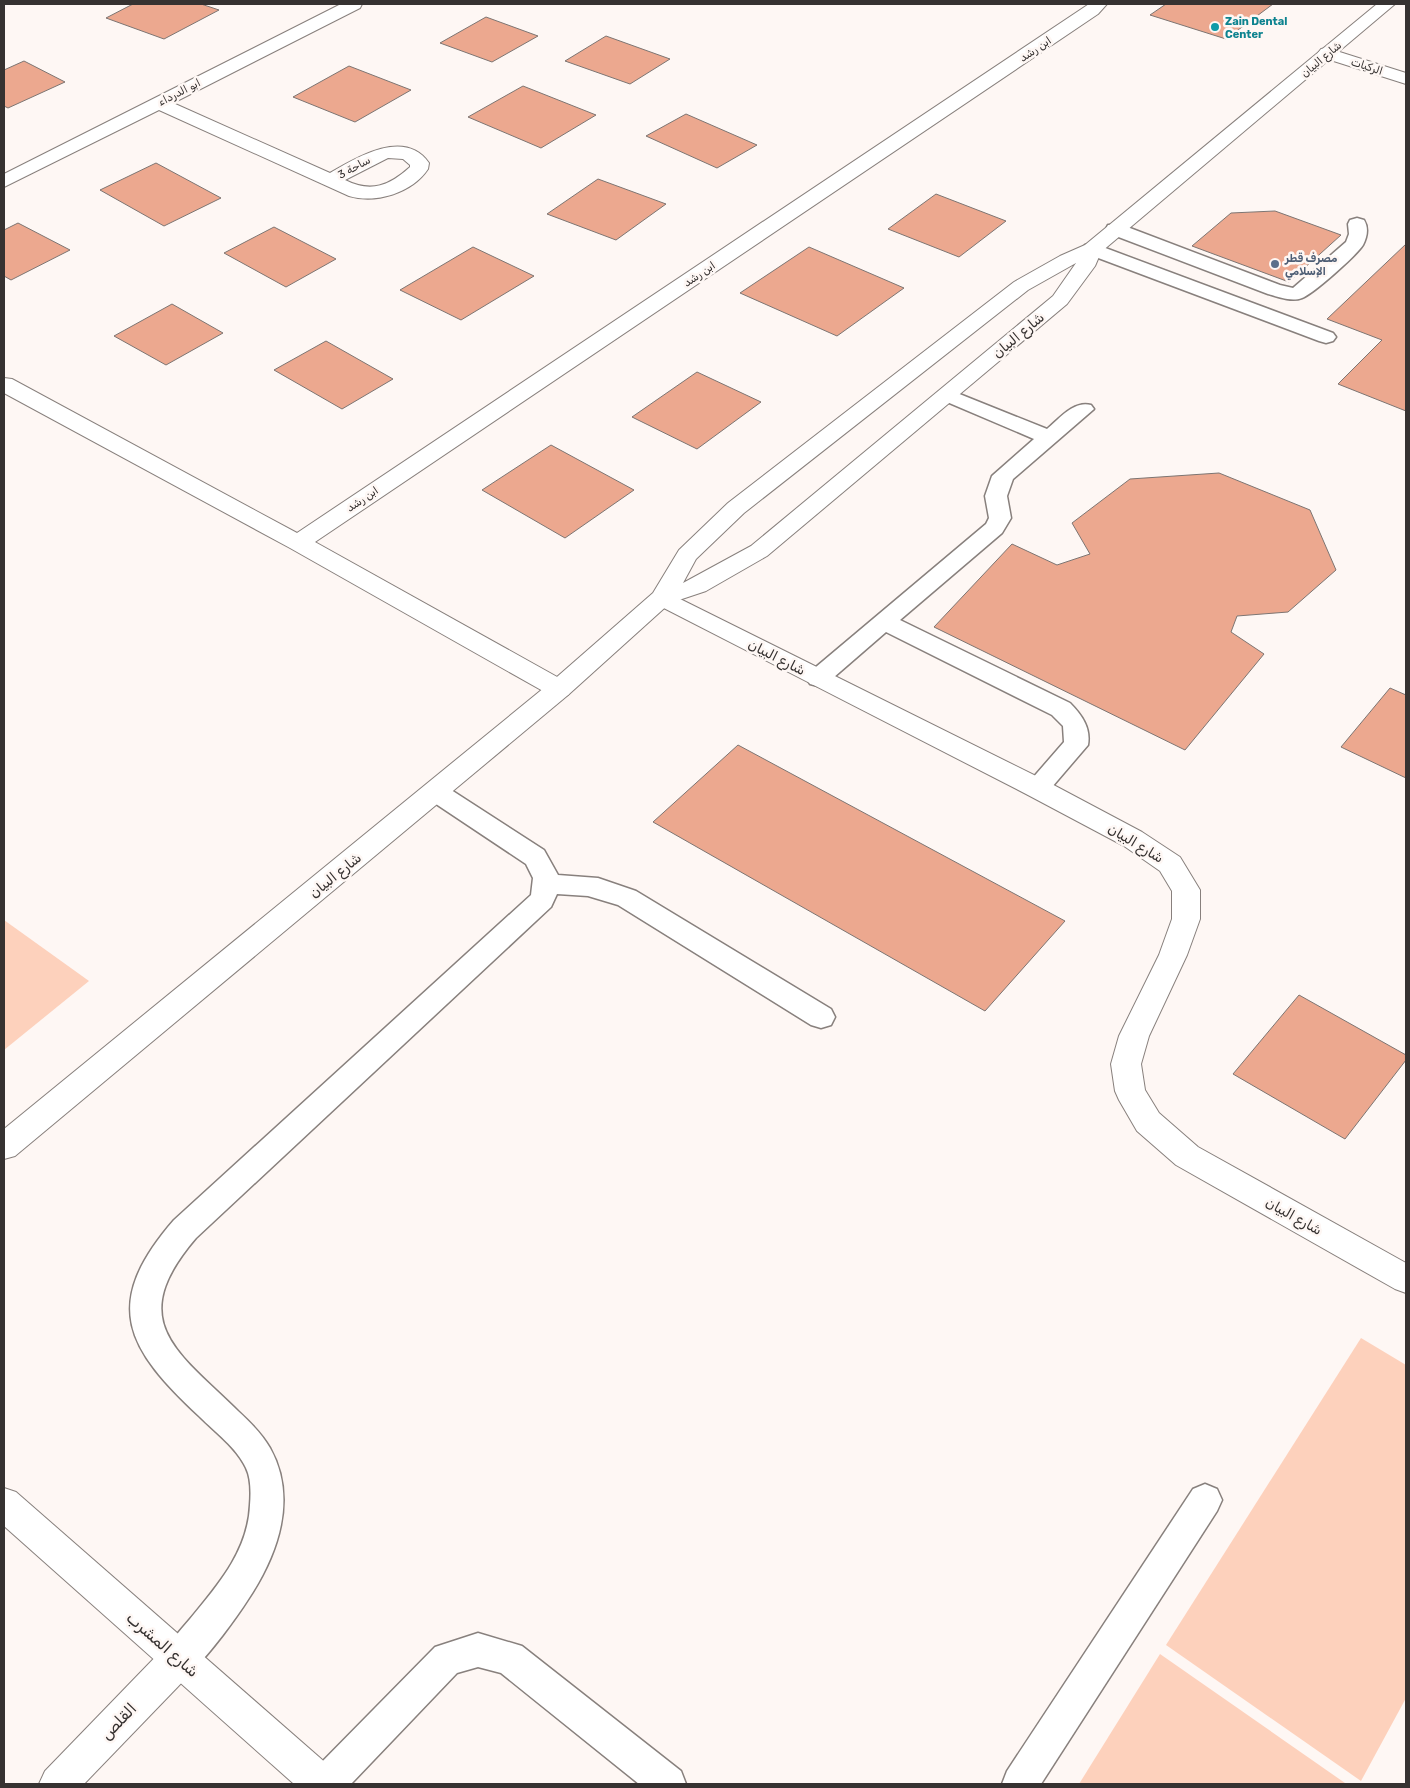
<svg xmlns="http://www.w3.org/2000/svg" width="1410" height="1788" font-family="Rubik,Vazirmatn,sans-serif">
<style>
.green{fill:#fdd1bc}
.building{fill:#eca88f;stroke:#7d7572}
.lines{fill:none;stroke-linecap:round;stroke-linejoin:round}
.lane-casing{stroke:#88807d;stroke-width:3}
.street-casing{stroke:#88807d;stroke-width:2}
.secondary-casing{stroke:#88807d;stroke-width:2}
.lane{fill:#fff;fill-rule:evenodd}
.street{fill:#fff;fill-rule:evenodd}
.secondary{fill:#fff;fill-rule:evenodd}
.culture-dot{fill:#0f9aa8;stroke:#fef7f4;stroke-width:2}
.service-dot{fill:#5c6f8a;stroke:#fef7f4;stroke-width:2}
.labels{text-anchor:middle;stroke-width:5;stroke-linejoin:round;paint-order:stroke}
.far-culture-label{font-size:11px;font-weight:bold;fill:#0d838f;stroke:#fef7f4;text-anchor:start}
.far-street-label{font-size:11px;fill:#363231;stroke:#fef7f4}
.far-service-label{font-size:11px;font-weight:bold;fill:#4e5e75;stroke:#fef7f4;text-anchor:start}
.street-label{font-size:14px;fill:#363231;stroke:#fef7f4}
.near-street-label{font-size:16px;fill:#363231;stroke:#fef7f4}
</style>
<rect width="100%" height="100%" fill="#fef7f4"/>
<g class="green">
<path d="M4 920 89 981 4 1050Z"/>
<path d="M1361 1338 1406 1365V1698L1361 1781 1166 1645Z"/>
<path d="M1160 1654 1345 1783 1344 1784H1079Z"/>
</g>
<g class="building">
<path d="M133 4H201L219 10 164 39 106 18Z"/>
<path d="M1166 4H1273L1226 39 1150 15Z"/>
<path d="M486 17 538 36 492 62 440 43Z"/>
<path d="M606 36 670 59 630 84 565 61Z"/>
<path d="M24 61 65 82 8 108 4 106V70Z"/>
<path d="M349 66 411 90 355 122 293 97Z"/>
<path d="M523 86 596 115 541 148 468 117Z"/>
<path d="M686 114 757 145 717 168 646 136Z"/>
<path d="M156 163 221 198 164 226 100 190Z"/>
<path d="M598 179 666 204 616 240 547 214Z"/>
<path d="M936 194 1006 221 959 257 888 229Z"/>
<path d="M1275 211 1341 235 1289 282 1192 246 1231 213Z"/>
<path d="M18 223 70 250 11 280 4 276V230Z"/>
<path d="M274 227 336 259 286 287 224 253Z"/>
<path d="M1406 244V411L1338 384 1382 340 1327 319Z"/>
<path d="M473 247 534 276 461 320 400 290Z"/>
<path d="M809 247 904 288 837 336 740 293Z"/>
<path d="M172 304 223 333 166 365 114 336Z"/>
<path d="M326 341 393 379 342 409 274 370Z"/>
<path d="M697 372 761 402 697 449 632 417Z"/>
<path d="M551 445 634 490 565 538 482 490Z"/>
<path d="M1219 473 1310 510 1336 570 1288 612 1237 616 1231 632 1264 654 1185 750 934 627 1012 544 1057 565 1090 554 1072 523 1130 479Z"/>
<path d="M1390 688 1406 695V778L1341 747Z"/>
<path d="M738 745 1065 921 985 1011 653 822Z"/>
<path d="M1299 995 1406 1055V1060L1345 1139 1233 1074Z"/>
</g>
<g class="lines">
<g class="lane-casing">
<g id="lane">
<path d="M1357 218 1364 220C1369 228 1367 237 1363 245 1357 255 1313 294 1302 298 1292 302 1278 297 1268 294L1108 233 1106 229 1108 225H1122L1280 285 1293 288 1346 242 1349 234 1348 224 1350 220Z"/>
<path d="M1092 243 1333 333 1336 337 1333 341 1326 343 1319 341 1085 253 1083 249 1085 245Z"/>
<path d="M947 389 1047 429C1059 419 1074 400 1091 405L1094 409 1013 479 1007 496 1011 518 1002 533 900 620 1070 703C1082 715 1091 728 1088 745L1046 794 1037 797 1028 794 1024 788 1064 742 1063 726 1052 715 886 632 826 684 818 686 810 684 806 678 810 672 986 524 989 518 985 496 992 476 1034 439 940 399 937 395 940 391Z"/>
<path d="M436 783 445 786 544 850 558 875 598 878 636 891 831 1009 835 1017 831 1025 821 1028 811 1025 618 905 588 896 557 894 551 907 196 1238C124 1322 177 1351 238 1411 250 1422 262 1434 270 1448 298 1498 278 1554 249 1598 235 1620 211 1652 193 1670 189 1673 183 1674 179 1676L167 1671 162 1659C168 1643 179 1632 190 1619 218 1585 248 1551 250 1505 251 1493 251 1478 246 1468 237 1448 215 1432 200 1417 127 1349 100 1305 174 1220L531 895 533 878 526 864 427 798 423 792 427 786Z"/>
<path d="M1205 1484 1217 1489 1222 1500 1217 1511 1041 1784H1002L1007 1771 1193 1489Z"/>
<path d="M478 1633 522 1646 681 1771 686 1784H639L501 1673 478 1667 457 1673 351 1784H308L313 1771 435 1647Z"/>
</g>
</g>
<g class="street-casing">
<g id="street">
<path d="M341 4H362L360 8 173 103 330 173C357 157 405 128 429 163L428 169C412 193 376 204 349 196L159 110 4 187V174ZM388 158 403 159 410 165V167C389 186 371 193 345 180Z"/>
<path d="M1089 4H1107L1098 14 315 542 568 683 572 689 568 695 559 697 550 695 290 548 4 393V378L12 379 297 533Z"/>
<path d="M1327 48 1406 73V84L1321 57 1318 53 1321 49Z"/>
<path d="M662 590 1046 781 1142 832 1180 857 1200 890V919L1187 955 1149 1036 1141 1064 1145 1090 1159 1113 1198 1147 1406 1263V1293L1395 1289 1176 1165 1137 1131 1119 1100 1115 1091 1111 1064 1119 1036 1159 955 1172 919V891L1160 871 1124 846 1028 795 654 603 650 598 654 593Z"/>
<path d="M179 1641 192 1646 197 1659 192 1672 84 1784H39L45 1771 166 1646Z"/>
</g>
</g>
<g class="secondary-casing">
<g id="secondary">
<path d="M1377 4H1395L1101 252 1095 266 1067 304 767 556 706 591 670 603 568 695 15 1156 4 1159V1129L550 683 653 593 679 550 728 503 1014 282 1060 256 1085 245ZM1076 263 1053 296 751 546 683 583 696 559 744 513 1028 290Z"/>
<path d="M4 1488 16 1492 335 1771 341 1784H294L4 1526Z"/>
</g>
</g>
<use href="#lane" class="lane"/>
<use href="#street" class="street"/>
<use href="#secondary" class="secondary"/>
</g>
<circle class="culture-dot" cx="1215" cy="27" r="5"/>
<circle class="service-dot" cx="1275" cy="264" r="5"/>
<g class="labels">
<g class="far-culture-label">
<text x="1225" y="25">Zain Dental<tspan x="1225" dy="13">Center</tspan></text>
</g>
<g class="far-street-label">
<text transform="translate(1035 49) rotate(-34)" y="4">ابن رشد</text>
<text transform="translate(1321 59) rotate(-40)" y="4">شارع البيان</text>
<text transform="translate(1367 66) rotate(18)" y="4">الركيات</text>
<text transform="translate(179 92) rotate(-27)" y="4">ابو الدرداء</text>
<text transform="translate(354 167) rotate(-29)" y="4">ساحة 3</text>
<text transform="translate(699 274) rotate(-34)" y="4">ابن رشد</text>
<text transform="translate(362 499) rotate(-34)" y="4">ابن رشد</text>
</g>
<g class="far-service-label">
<text x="1285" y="262">مصرف قطر<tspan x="1285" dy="13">الإسلامي</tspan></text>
</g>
<g class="street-label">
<text transform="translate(1018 335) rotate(-40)" y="5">شارع البيان</text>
<text transform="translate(777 657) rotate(27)" y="5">شارع البيان</text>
<text transform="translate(1136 843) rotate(31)" y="5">شارع البيان</text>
<text transform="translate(335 875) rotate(-39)" y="5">شارع البيان</text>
<text transform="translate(1294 1216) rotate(29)" y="5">شارع البيان</text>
</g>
<g class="near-street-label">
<text transform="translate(163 1644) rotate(41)" y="6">شارع المشرب</text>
<text transform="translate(118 1721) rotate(-46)" y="6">القلص</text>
</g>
</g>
<rect width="1410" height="1788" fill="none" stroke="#363231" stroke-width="10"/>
</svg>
